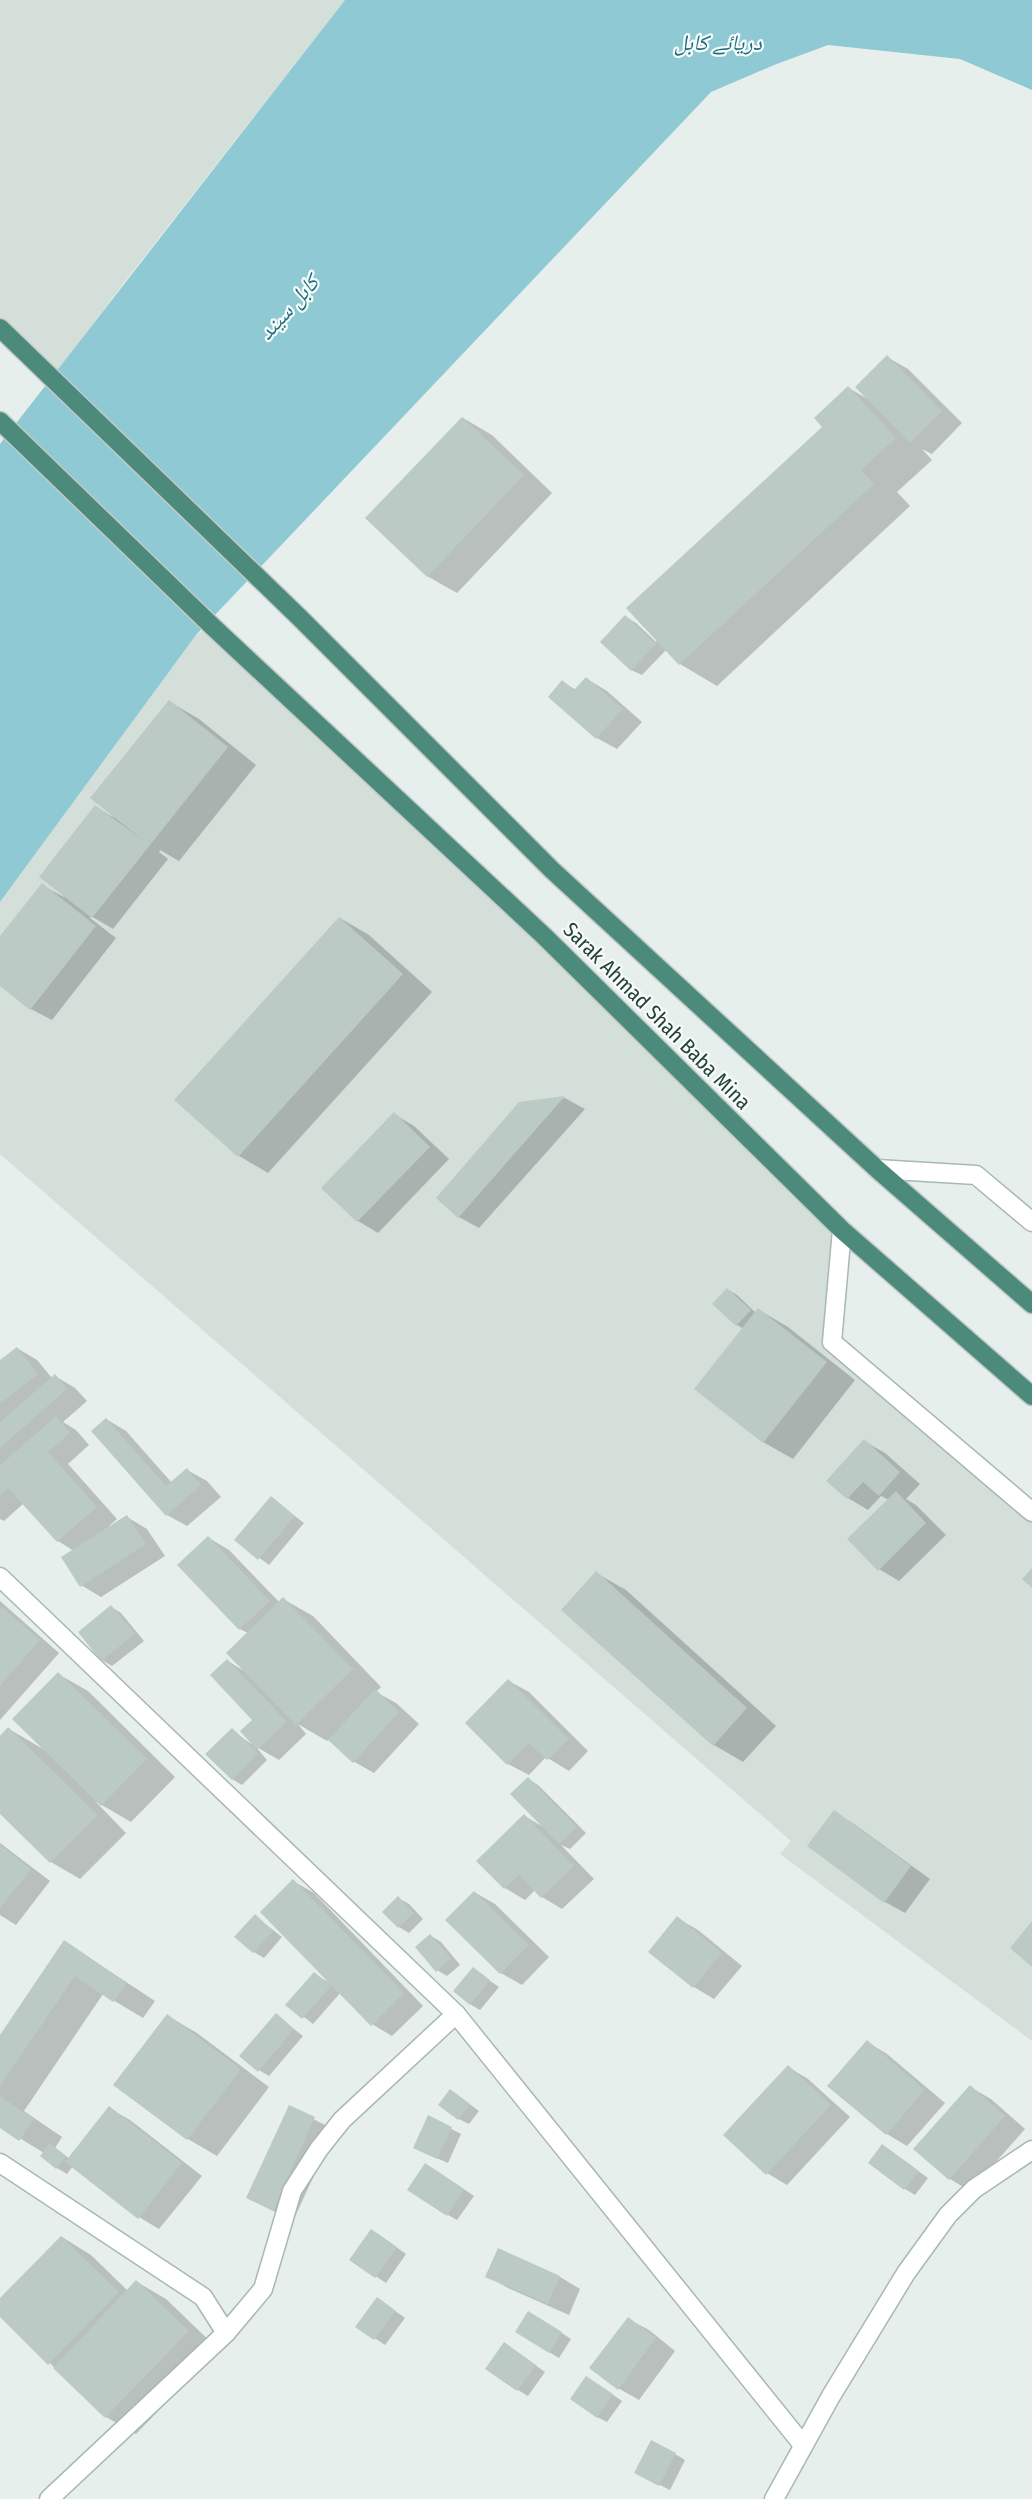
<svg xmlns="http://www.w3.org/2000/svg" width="1032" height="2499" font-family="'Fira Sans Condensed','Noto Naskh Arabic',sans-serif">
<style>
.built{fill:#d4dfda}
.water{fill:#8ec9d4}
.shadow{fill:#0003}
.building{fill:#bbcac4}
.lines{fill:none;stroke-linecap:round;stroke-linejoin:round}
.minor-casing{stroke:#a8b8b2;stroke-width:21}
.trunk-casing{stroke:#c2cac8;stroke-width:21}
.minor{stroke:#fff;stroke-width:18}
.trunk{stroke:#4c8a7c;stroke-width:18}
.labels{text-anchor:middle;stroke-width:4.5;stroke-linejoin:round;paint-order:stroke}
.street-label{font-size:21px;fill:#24423a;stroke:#f7fbf9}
.water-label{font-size:22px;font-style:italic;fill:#1c6f80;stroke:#f7fbf9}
</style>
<rect width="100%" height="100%" fill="#e6efeb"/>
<g class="built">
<path d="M0 0H345L123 284 55 375 0 328Z"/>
<path d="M212 626 842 1230 832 1342 1032 1512V2041L780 1854 791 1841 0 1154V902L196 635Z"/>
</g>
<path class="water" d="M345 0H1032V90L960 59 828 45 774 65 711 92 196 635 0 902V444Z"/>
<g class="shadow">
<path d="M887 357 908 369 962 423 932 454 922 449 932 460 897 492 910 506 717 686 680 664 666 650 642 675 631 670 626 617 636 623 656 642 657 640 824 427 849 388 866 398Z"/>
<path d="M463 418 492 435 552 493 457 593 427 576Z"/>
<path d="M587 679 607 691 642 722 617 749 597 738 563 682 576 690Z"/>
<path d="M170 702 199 719 256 765 179 861 160 850 159 852 168 859 113 929 91 916 90 918 116 938 52 1020 31 1009 0 984V939L42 885 64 897 96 807 113 817Z"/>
<path d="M340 918 369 935 432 992 268 1173 239 1156Z"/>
<path d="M565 1098 585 1109 479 1228 459 1217 520 1103Z"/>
<path d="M394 1114 414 1126 449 1159 378 1233 358 1221 323 1188Z"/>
<path d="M727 1289 737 1295 756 1313 759 1310 788 1327 855 1380 793 1459 763 1442 744 1329 737 1325Z"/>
<path d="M17 1348 37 1360 52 1378 55 1376 75 1388 87 1401 63 1422 76 1430 89 1445 68 1464 117 1519 109 1526 110 1528 127 1517 147 1529 165 1556 101 1597 81 1585 74 1551 58 1541 24 1503 4 1521 0 1519V1362Z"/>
<path d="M106 1419 126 1431 172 1483 187 1470 207 1481 221 1497 187 1526 167 1515Z"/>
<path d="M864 1441 885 1453 920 1484 906 1499 916 1505 946 1535 899 1581 879 1569 889 1500 881 1496 868 1510 848 1498Z"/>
<path d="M271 1498 304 1523 269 1565 236 1540Z"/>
<path d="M209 1538 229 1550 280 1603 283 1599 313 1616 381 1687 376 1692 396 1703 419 1724 374 1773 353 1761 329 1739 327 1741 298 1724 306 1734 279 1760 255 1746 267 1760 242 1785 232 1779V1730L251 1744 254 1720 228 1661 244 1671 248 1633 240 1629 179 1565Z"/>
<path d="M596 1573 626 1590 776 1726 743 1762 714 1745Z"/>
<path d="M0 1601 59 1653 0 1720Z"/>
<path d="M111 1607 121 1613 144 1641 112 1666 102 1660Z"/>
<path d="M58 1674 88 1691 175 1777 131 1822 95 1801 126 1833 80 1879 51 1862 0 1812V1738L9 1729 43 1749Z"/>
<path d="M509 1681 529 1692 588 1751 569 1771 546 1757 529 1775 508 1764Z"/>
<path d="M528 1779 538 1785 586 1833 570 1849 561 1845 594 1879 562 1909 542 1897 535 1890 525 1900 505 1888 525 1816 543 1827Z"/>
<path d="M834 1812 854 1824 930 1879 905 1913 885 1902 809 1846Z"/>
<path d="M0 1843 50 1881 16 1925 0 1915Z"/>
<path d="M293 1881 314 1893 423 2006 392 2036 372 2024 341 1992 313 2024 287 2004 314 1974 330 1983Z"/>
<path d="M474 1892 495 1904 549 1957 522 1985 501 1973 447 1920Z"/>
<path d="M398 1898 409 1904 423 1919 409 1933 399 1927Z"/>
<path d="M255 1916 282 1937 264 1958 254 1952Z"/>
<path d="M677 1918 698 1930 742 1966 714 1999 694 1987 650 1951Z"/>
<path d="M431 1936 441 1942 460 1965 447 1976 437 1970Z"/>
<path d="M65 1942 155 2001 143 2018 103 1994 24 2111 62 2137 55 2148 70 2159 109 2108 130 2120 202 2176 159 2229 139 2217 73 2166 67 2174 57 2168 44 2153 0 2126V2038Z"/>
<path d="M473 1969 499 1987 480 2010 470 2004Z"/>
<path d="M276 2015 303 2036 269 2076 259 2070Z"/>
<path d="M168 2016 197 2033 269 2087 217 2156 188 2139Z"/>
<path d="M867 2042 887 2054 945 2103 907 2146 887 2134 830 2086Z"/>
<path d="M788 2067 808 2079 850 2117 787 2185 767 2173Z"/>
<path d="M970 2087 991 2099 1025 2129 970 2191 950 2179Z"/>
<path d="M460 2097 479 2111 469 2124 459 2119Z"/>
<path d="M289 2107 335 2130 293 2221 248 2198Z"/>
<path d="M428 2117 461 2134 448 2163 425 2153Z"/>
<path d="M883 2146 928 2178 915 2195 905 2189Z"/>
<path d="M435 2170 474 2196 457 2220 448 2215Z"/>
<path d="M62 2237 91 2255 128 2291 137 2282 166 2299 218 2349 136 2434 106 2417 0 2315V2300Z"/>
<path d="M382 2237 406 2254 386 2283 351 2260Z"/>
<path d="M499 2250 560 2277 580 2289 569 2315 508 2288 487 2276Z"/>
<path d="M387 2305 405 2318 385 2345 357 2326Z"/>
<path d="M539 2318 571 2339 559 2358 549 2352Z"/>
<path d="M628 2319 649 2330 675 2351 639 2400 618 2388Z"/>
<path d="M514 2350 545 2372 528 2396 518 2390Z"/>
<path d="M597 2384 622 2401 607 2422 597 2417Z"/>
<path d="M675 2454 685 2460 670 2490 646 2478Z"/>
</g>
<g class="building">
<path d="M887 355 942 411 910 443 855 387Z"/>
<path d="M848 386 896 438 861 470 874 484 679 665 626 608 822 427 814 418Z"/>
<path d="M462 417 524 475 427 577 365 518Z"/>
<path d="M625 615 656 644 631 671 600 642Z"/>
<path d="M586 677 623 709 596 739 548 697 562 680 574 690Z"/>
<path d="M169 700 228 747 92 918 39 877 95 805 144 841 90 798Z"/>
<path d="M42 883 96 926 30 1010 0 986V936Z"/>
<path d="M339 917 403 974 238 1157 174 1100Z"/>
<path d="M565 1096 458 1218 436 1198 519 1102Z"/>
<path d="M394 1112 430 1147 357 1222 321 1188Z"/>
<path d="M727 1288 751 1310 736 1326 712 1304Z"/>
<path d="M758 1308 827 1362 763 1443 694 1389Z"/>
<path d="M17 1347 38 1374 0 1404V1360Z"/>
<path d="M55 1374 67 1389 0 1448V1422Z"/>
<path d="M56 1416 70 1433 48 1452 97 1507 57 1542 8 1488 0 1495V1465Z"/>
<path d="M106 1418 166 1486 187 1468 201 1485 166 1516 91 1431Z"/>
<path d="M864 1439 900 1472 879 1496 863 1482 847 1499 826 1481Z"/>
<path d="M896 1491 926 1523 878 1571 847 1539Z"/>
<path d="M271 1496 295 1516 258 1560 234 1540Z"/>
<path d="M127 1515 146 1544 80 1587 61 1557Z"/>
<path d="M208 1536 270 1601 239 1630 177 1565Z"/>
<path d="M1032 1568V1588L1022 1579Z"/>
<path d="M596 1571 747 1708 713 1746 561 1610Z"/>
<path d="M283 1597 353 1669 296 1725 226 1653Z"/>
<path d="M111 1605 135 1634 101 1661 78 1632Z"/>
<path d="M2 1607 40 1640 0 1686V1609Z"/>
<path d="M227 1659 287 1722 257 1750 240 1731 252 1720 210 1675Z"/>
<path d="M58 1672 147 1759 101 1806 12 1719Z"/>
<path d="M508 1679 569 1739 547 1760 529 1743 507 1765 465 1723Z"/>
<path d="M375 1689 399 1712 353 1763 328 1740Z"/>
<path d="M8 1727 98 1815 50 1863 0 1814V1736Z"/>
<path d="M232 1728 258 1753 232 1780 205 1754Z"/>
<path d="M528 1777 577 1827 559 1844 510 1794Z"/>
<path d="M834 1810 911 1866 884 1903 807 1846Z"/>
<path d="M524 1814 574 1866 541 1898 519 1875 504 1889 476 1861Z"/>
<path d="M0 1845 31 1869 0 1908Z"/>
<path d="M293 1879 404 1993 371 2026 260 1912Z"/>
<path d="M474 1891 529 1945 500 1974 445 1920Z"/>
<path d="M398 1896 414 1913 398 1928 382 1912Z"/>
<path d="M255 1914 273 1931 253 1953 234 1937Z"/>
<path d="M677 1916 722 1953 693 1988 648 1952Z"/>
<path d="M1032 1921V1967L1010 1948Z"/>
<path d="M430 1934 451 1958 436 1972 415 1947Z"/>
<path d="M64 1940 127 1983 113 2002 75 1976 0 2086V2035Z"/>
<path d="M473 1967 490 1980 470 2005 453 1991Z"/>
<path d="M314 1972 331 1986 302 2019 285 2005Z"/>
<path d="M276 2013 294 2029 258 2072 239 2056Z"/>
<path d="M167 2014 241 2069 187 2140 113 2085Z"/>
<path d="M867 2040 925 2090 886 2135 827 2086Z"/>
<path d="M788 2065 831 2105 766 2175 723 2135Z"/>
<path d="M970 2085 1005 2116 949 2180 913 2149Z"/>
<path d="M450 2089 470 2104 458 2120 438 2105Z"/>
<path d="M0 2096 34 2119 19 2141 0 2128Z"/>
<path d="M289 2105 315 2117 273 2211 246 2198Z"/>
<path d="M109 2106 182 2163 138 2219 65 2162Z"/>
<path d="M428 2115 452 2127 437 2159 413 2148Z"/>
<path d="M50 2143 66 2156 56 2169 40 2156Z"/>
<path d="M882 2144 919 2171 904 2190 868 2163Z"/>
<path d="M425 2163 464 2189 447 2216 407 2190Z"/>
<path d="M371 2229 397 2247 375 2278 349 2260Z"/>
<path d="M61 2236 119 2292 48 2365 0 2317V2298Z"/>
<path d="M498 2248 560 2276 548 2304 485 2277Z"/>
<path d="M136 2280 189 2331 105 2418 53 2368Z"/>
<path d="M377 2297 396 2311 374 2340 355 2327Z"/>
<path d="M528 2311 562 2332 549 2353 515 2332Z"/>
<path d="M628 2317 656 2338 618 2390 589 2368Z"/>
<path d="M504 2342 536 2365 517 2391 485 2369Z"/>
<path d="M586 2376 613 2394 597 2418 570 2399Z"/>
<path d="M651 2440 676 2453 659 2486 634 2473Z"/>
</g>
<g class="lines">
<g class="minor-casing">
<g id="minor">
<path d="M877 1169 976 1175 1032 1222"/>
<path d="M842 1230 832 1342 1032 1512"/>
<path d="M0 1577 456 2014 803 2445"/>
<path d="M0 2163 203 2297 226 2333"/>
<path d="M49 2499 226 2333 263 2289 292 2191 319 2149 342 2120 456 2014"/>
<path d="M774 2499 831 2396 906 2273 948 2215 974 2189 1032 2150"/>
</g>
</g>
<g class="trunk-casing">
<g id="trunk">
<path d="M0 328 299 617 552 870 877 1169 1032 1304"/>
<path d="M0 421 212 626 544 936 842 1230 1032 1396"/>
</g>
</g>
<use href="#minor" class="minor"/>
<use href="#trunk" class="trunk"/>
</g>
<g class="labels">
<g class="street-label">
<text transform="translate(657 1016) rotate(45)" y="7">Sarak Ahmad Shah Baba Mina</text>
</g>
<g class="water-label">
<text x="718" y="50">دریائے کابل</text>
<text transform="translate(288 307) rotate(-48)" y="8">کابل سيند</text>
</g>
</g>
</svg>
